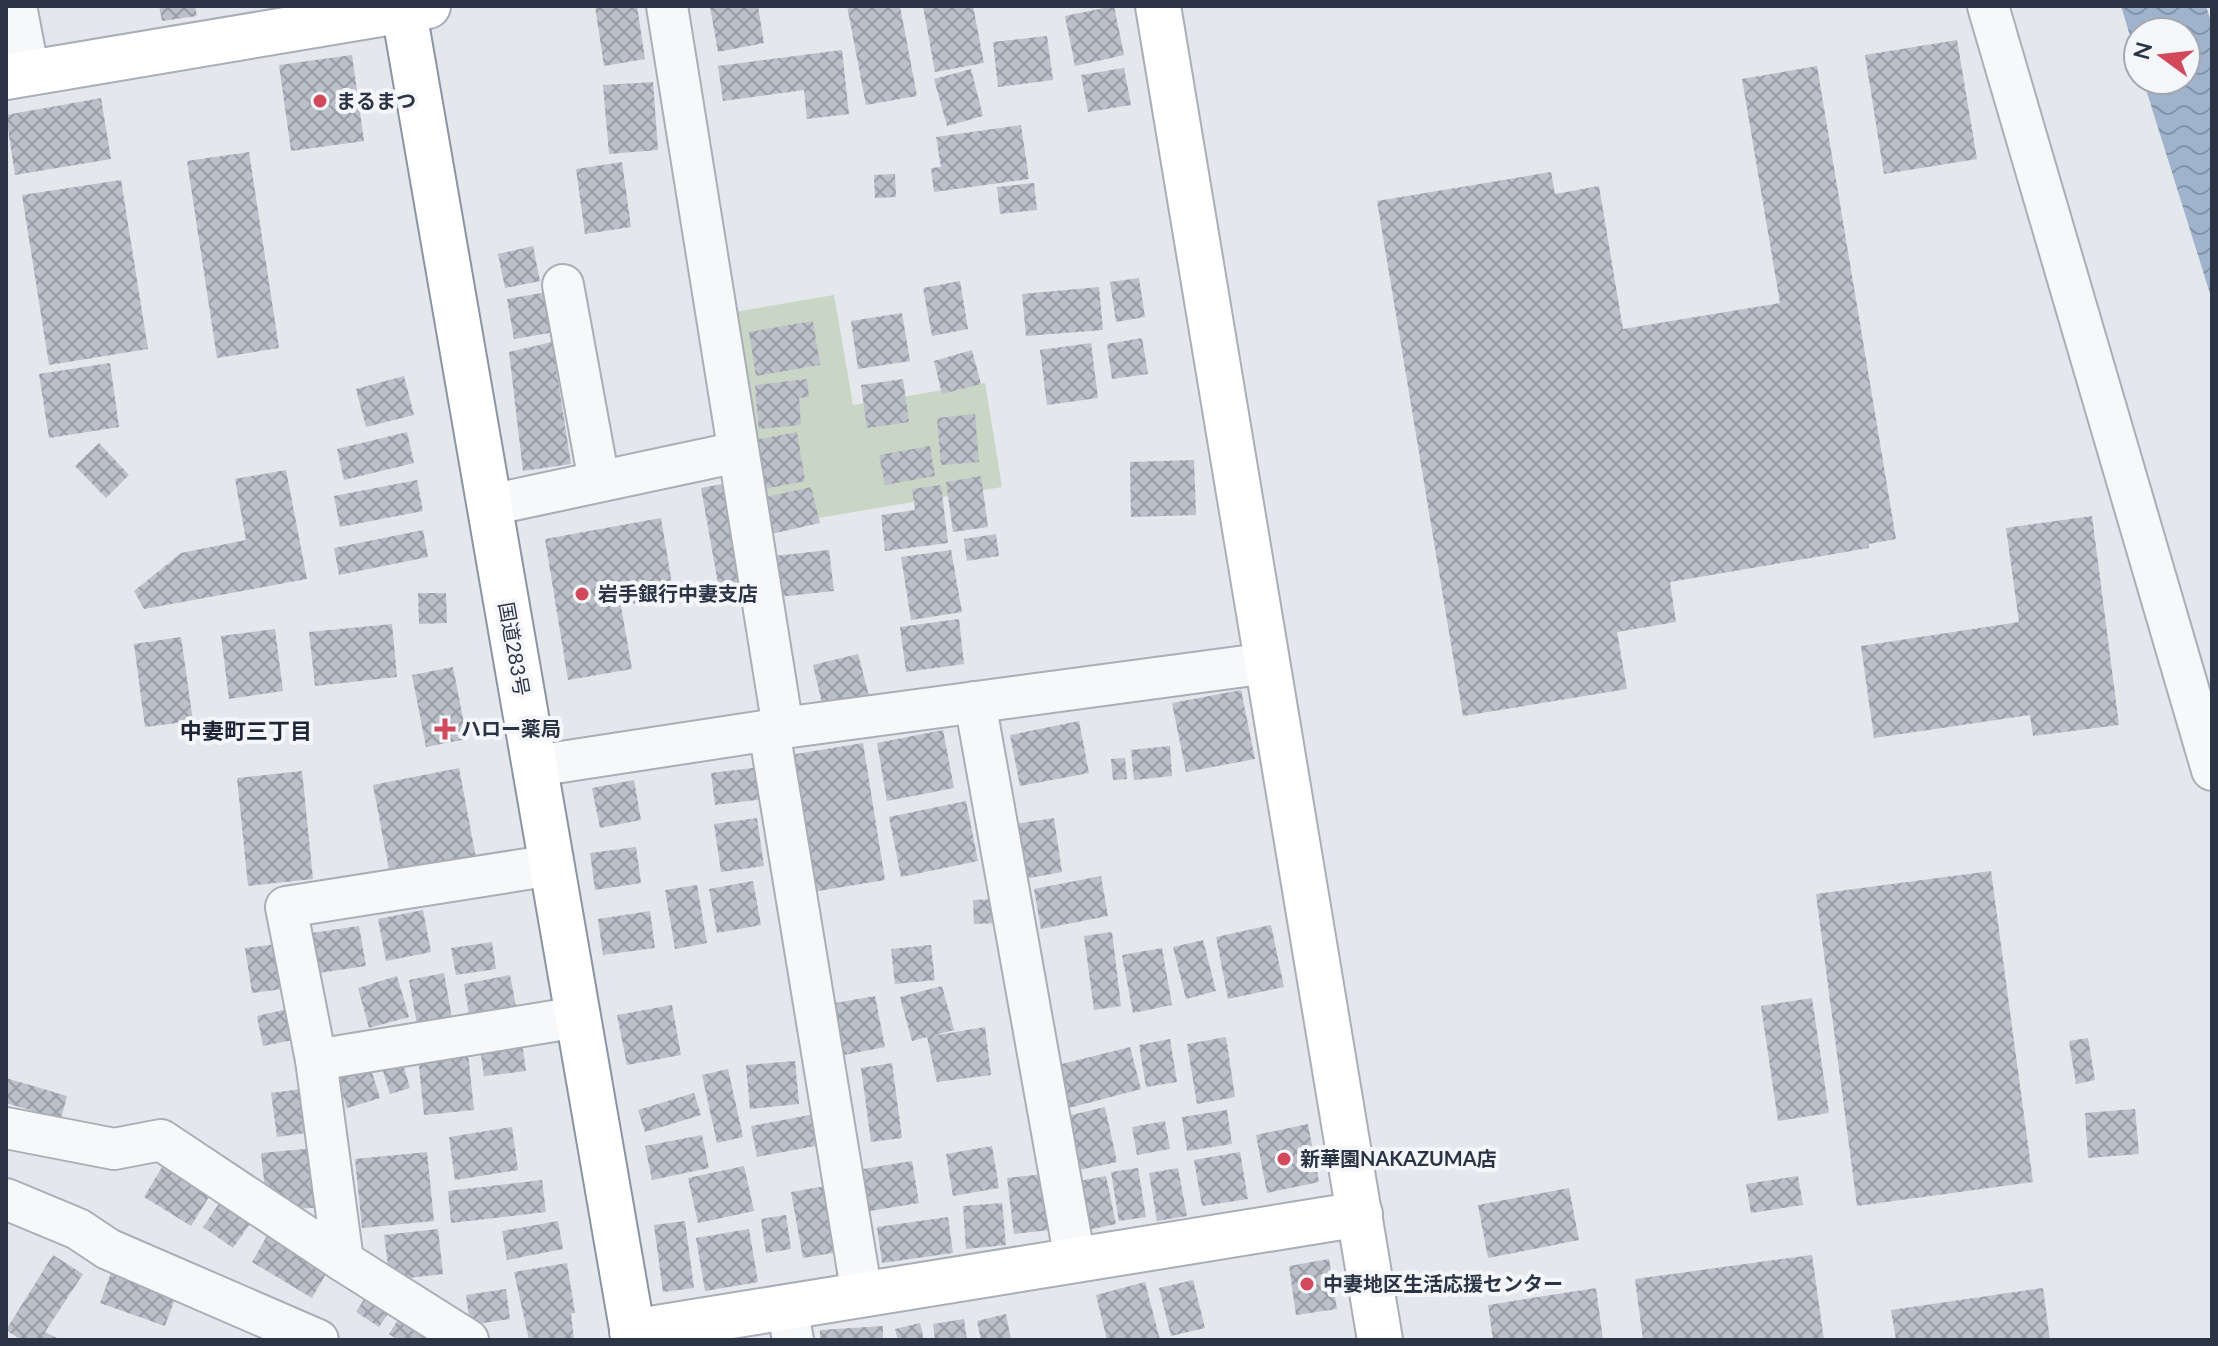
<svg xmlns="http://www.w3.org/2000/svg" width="2218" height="1346" font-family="Lato,'Noto Sans JP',sans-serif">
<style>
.garden{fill:#c9d6c5}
.water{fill:url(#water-waves)}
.building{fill:url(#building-cross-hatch)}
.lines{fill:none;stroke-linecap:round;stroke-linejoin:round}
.street-casing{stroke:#a9aeb7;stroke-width:44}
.secondary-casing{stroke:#a9aeb7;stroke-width:48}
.highway-casing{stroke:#8b94a3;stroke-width:48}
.street{stroke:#f7f8fa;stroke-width:40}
.secondary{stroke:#fff;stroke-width:44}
.highway{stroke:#fff;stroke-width:44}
.poi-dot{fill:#d1495b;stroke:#f4f6f9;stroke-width:3}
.labels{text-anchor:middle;stroke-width:8;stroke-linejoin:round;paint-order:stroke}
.poi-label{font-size:20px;font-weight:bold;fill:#2b3445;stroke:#f4f6f9;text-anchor:start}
.street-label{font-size:20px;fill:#2b3445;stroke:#f4f6f9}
.neighbourhood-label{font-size:22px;font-weight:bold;fill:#1d2536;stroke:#f4f6f9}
</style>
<defs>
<pattern id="water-waves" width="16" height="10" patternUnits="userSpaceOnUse" patternTransform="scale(2)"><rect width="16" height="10" fill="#9fb4cc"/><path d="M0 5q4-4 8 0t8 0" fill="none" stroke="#8293a7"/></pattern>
<pattern id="building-cross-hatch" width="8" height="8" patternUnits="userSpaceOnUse" patternTransform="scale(2)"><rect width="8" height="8" fill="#bbc0ca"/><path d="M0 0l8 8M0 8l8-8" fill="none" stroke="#989da6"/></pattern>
</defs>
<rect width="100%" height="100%" fill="#e4e7ec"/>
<path class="garden" d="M834 295 853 405 985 383 1002 487 771 526 735 312Z"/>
<path class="water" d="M2121 6H2206L2212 25V300L2143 80H2186V32H2138V62Z"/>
<g class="building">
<path d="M159 6H195L197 16 162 21Z"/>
<path d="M595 6H637L645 59 604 66Z"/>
<path d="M717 6H758L764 43 718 52 710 7Z"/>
<path d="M847 6H900L917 96 866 105Z"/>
<path d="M923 6H973L984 63 935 72Z"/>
<path d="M1114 6 1124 55 1075 66 1065 16Z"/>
<path d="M1047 36 1053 80 998 87 993 42Z"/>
<path d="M1957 40 1977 159 1884 174 1865 55Z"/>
<path d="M842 50 849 114 807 119 804 90 723 101 718 66Z"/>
<path d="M352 55 364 141 291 151 279 65Z"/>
<path d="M1817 66 1896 539 1869 544V548L1670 582 1676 622 1617 632 1627 689 1463 716 1377 201 1551 172 1555 194 1599 186 1623 329 1780 303 1742 79Z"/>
<path d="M1124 68 1131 105 1088 112 1081 75Z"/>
<path d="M971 69 983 116 947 126 934 79Z"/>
<path d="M653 82 658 150 609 154 603 85Z"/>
<path d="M101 98 111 159 15 175 6 115Z"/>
<path d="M1021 125 1029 179 934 192 931 168 941 167 936 137Z"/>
<path d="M249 152 279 348 217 358 187 161Z"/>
<path d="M622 162 631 227 585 234 576 169Z"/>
<path d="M895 174 896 197 875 198 874 175Z"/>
<path d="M121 180 148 349 49 365 22 195Z"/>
<path d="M1034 183 1037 210 1000 214 997 187Z"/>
<path d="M533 246 540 281 505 288 498 254Z"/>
<path d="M1139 278 1145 317 1116 322 1110 282Z"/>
<path d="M960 281 968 329 932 336 923 288Z"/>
<path d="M1099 287 1103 330 1026 336 1022 294Z"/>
<path d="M548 292 555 332 514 339 507 299Z"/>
<path d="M902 313 910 361 858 369 851 321Z"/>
<path d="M813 321 820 365 756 376 749 332Z"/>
<path d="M1142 338 1148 374 1112 379 1107 344Z"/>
<path d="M552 342 571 464 523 471 509 352Z"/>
<path d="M1091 343 1098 398 1047 405 1040 350Z"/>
<path d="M972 350 981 384 942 394 934 361Z"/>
<path d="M110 363 119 427 49 438 39 374Z"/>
<path d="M404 376 414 415 366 427 356 389Z"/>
<path d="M807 379 809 397 799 398 801 425 759 429 755 385Z"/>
<path d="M903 379 909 422 867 428 861 385Z"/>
<path d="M975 414 979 462 941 465 937 418Z"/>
<path d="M407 432 414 463 344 480 337 449Z"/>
<path d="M797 432 805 481 764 489 755 440Z"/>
<path d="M99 443 129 475 106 498 75 466Z"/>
<path d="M930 446 935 476 885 485 879 455Z"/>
<path d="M1194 460 1196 515 1131 517 1130 462Z"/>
<path d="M286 470 307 579 144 609 134 591 181 553 246 540 235 479Z"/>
<path d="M981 476 988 527 953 532 946 482Z"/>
<path d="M417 480 423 511 340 527 334 496Z"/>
<path d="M728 483 745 585 719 589 701 488Z"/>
<path d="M941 485 948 543 885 551 881 515 915 510 912 489Z"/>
<path d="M811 487 820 523 771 534 762 498Z"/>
<path d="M2092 516 2119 725 2033 736 2030 715 1874 738 1861 646 2019 622 2006 528Z"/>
<path d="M661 518 674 596 621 606 632 669 568 680 545 539Z"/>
<path d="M423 530 428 557 339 575 334 548Z"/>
<path d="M996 534 999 556 967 561 964 539Z"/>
<path d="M829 550 834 591 778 597 774 556Z"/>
<path d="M951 550 962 612 911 620 901 557Z"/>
<path d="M418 593H446L447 623 419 624Z"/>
<path d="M959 619 964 664 906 672 900 627Z"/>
<path d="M392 624 397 677 315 686 309 632Z"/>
<path d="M275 629 283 691 229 699 221 636Z"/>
<path d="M181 637 193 721 145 727 134 644Z"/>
<path d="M858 654 869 696 823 708 813 665Z"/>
<path d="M453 667 467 739 426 747 412 675Z"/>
<path d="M1241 690 1255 759 1186 772 1172 703Z"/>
<path d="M1079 721 1089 773 1020 786 1010 735Z"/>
<path d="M943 730 954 788 887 801 877 743Z"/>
<path d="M863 743 885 880 812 892 790 755Z"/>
<path d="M1170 746 1172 776 1134 780 1131 750Z"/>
<path d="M1125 758 1127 779 1113 780 1111 759Z"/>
<path d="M761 767 765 799 715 805 711 773Z"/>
<path d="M459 768 476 858 390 875 373 785Z"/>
<path d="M302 771 313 879 248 886 237 778Z"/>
<path d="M634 780 641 820 600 828 592 788Z"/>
<path d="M966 801 978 861 901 877 889 817Z"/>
<path d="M757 818 764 866 721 872 714 824Z"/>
<path d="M1054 818 1062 872 1024 879 1015 824Z"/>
<path d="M636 847 641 883 595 890 590 853Z"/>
<path d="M1991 871 2033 1182 1857 1206 1816 894Z"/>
<path d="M1101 876 1108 916 1041 929 1034 889Z"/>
<path d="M753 881 761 925 717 933 709 889Z"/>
<path d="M697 885 707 943 675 949 665 890Z"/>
<path d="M997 899 998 923 974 924 973 900Z"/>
<path d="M423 910 431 952 386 961 378 919Z"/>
<path d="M650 911 655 948 603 955 598 919Z"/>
<path d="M1271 925 1284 987 1228 999 1216 937Z"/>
<path d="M359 926 366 966 319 973 312 933Z"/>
<path d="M1112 932 1121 1006 1094 1010 1084 936Z"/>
<path d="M1203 940 1216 991 1186 999 1173 947Z"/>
<path d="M492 942 496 969 456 975 451 948Z"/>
<path d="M277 944 283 989 252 993 245 948Z"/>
<path d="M931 945 935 980 895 984 891 949Z"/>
<path d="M1162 948 1172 1005 1133 1013 1122 955Z"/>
<path d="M444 973 452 1018 417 1025 409 980Z"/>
<path d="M510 975 516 1006 469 1014 464 984Z"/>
<path d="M397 976 409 1017 369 1028 358 988Z"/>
<path d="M942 986 954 1030 932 1036 985 1027 991 1075 937 1082 927 1037 912 1041 900 997Z"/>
<path d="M875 996 885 1047 839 1056 829 1004Z"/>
<path d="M1812 998 1829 1113 1778 1121 1761 1006Z"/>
<path d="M672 1005 681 1055 627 1065 617 1015Z"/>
<path d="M292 1008 298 1039 263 1046 257 1016Z"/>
<path d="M1226 1037 1235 1097 1197 1104 1187 1044Z"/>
<path d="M2088 1038 2095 1080 2076 1084 2069 1041Z"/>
<path d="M1170 1039 1177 1082 1146 1087 1139 1045Z"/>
<path d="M522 1043 526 1071 484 1076 480 1048Z"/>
<path d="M1130 1047 1141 1089 1069 1108 1058 1065Z"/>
<path d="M468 1053 474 1110 424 1115 418 1057Z"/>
<path d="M795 1061 799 1104 750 1109 746 1065Z"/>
<path d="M892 1063 902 1138 871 1142 861 1068Z"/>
<path d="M403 1064 410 1088 390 1094 383 1071Z"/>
<path d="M371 1069 380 1098 347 1108 338 1079Z"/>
<path d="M728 1069 743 1137 717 1143 702 1075Z"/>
<path d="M6 1078 67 1096 61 1119 6 1103Z"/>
<path d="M301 1089 306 1133 277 1137 271 1093Z"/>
<path d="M694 1093 701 1115 645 1132 638 1110Z"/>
<path d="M1105 1107 1117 1162 1079 1170 1067 1116Z"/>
<path d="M2135 1109 2139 1154 2088 1158 2085 1113Z"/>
<path d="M1227 1110 1232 1144 1187 1151 1182 1117Z"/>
<path d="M820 1113 826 1144 757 1157 751 1126Z"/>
<path d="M1165 1121 1170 1149 1137 1155 1132 1127Z"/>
<path d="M1308 1124 1319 1182 1267 1193 1256 1135Z"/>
<path d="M512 1127 518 1170 455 1180 449 1137Z"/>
<path d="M702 1135 709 1168 652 1180 645 1146Z"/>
<path d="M992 1146 999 1188 953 1196 946 1154Z"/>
<path d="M316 1148 322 1207 297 1209 265 1190 261 1153Z"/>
<path d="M427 1152 434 1221 362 1228 355 1159Z"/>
<path d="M1240 1152 1248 1199 1202 1206 1194 1160Z"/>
<path d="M912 1161 919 1203 870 1211 863 1169Z"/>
<path d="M165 1162 212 1192 191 1226 144 1197Z"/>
<path d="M744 1166 754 1211 698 1223 688 1178Z"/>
<path d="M1138 1168 1146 1217 1119 1221 1111 1172Z"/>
<path d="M1178 1168 1187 1216 1157 1221 1149 1173Z"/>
<path d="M1044 1174 1050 1230 1014 1234 1007 1178Z"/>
<path d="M1106 1176 1116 1224 1088 1230 1079 1181Z"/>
<path d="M1798 1176 1803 1205 1751 1213 1746 1184Z"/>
<path d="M542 1180 546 1212 451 1223 448 1191Z"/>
<path d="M826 1186 838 1252 803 1258 791 1192Z"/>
<path d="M1569 1188 1579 1240 1488 1258 1478 1205Z"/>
<path d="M220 1202 250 1224 233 1248 203 1227Z"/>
<path d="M1002 1203 1006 1245 966 1249 963 1206Z"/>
<path d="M786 1215 791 1249 766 1253 761 1219Z"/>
<path d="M948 1217 953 1253 882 1263 877 1227Z"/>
<path d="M558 1221 563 1249 507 1260 502 1231Z"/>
<path d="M685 1221 694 1288 663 1292 654 1225Z"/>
<path d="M271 1229 331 1265 312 1298 252 1262Z"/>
<path d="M438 1229 443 1274 390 1280 384 1235Z"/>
<path d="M749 1229 758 1282 705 1291 696 1238Z"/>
<path d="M53 1255 83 1274 45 1332 61 1340H21L6 1330Z"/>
<path d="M1812 1255 1824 1340H1643L1635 1279Z"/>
<path d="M1329 1259 1337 1309 1296 1315 1289 1266Z"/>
<path d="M567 1263 575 1313H571L574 1340H529L514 1272Z"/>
<path d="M111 1273 176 1296 165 1326 100 1303Z"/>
<path d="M1193 1280 1205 1328 1171 1336 1159 1288Z"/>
<path d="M1145 1282 1160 1340H1107L1096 1295Z"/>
<path d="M372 1286 396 1302 379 1327 356 1312Z"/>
<path d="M1596 1288 1603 1340H1493L1488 1305Z"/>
<path d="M2043 1288 2050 1340H1896L1891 1310Z"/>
<path d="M506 1289 510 1319 470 1325 466 1295Z"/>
<path d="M405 1309 455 1340H398L389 1334Z"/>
<path d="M1006 1314 1011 1340H981L977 1321Z"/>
<path d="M964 1319 967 1340H935L933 1324Z"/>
<path d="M920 1323 924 1340H898L895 1329Z"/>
<path d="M883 1326V1340H820V1330Z"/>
</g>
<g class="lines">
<g class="street-casing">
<g id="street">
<path d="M16 6 29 73"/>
<path d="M667 6 783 728"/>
<path d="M1988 6 2212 770"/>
<path d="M563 285 599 481"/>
<path d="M490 505 738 452"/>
<path d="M975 702 1075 1260"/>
<path d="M769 730 862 1295"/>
<path d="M535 766 783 728 1268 663"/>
<path d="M316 1060 578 1017"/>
<path d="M6 1128 114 1149 161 1140 343 1261 468 1340"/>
<path d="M6 1199 78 1229 108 1249 318 1340"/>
<path d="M343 1261 316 1060 286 907 552 865"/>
<path d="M787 1307 793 1340"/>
</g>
</g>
<g class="secondary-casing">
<g id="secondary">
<path d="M1158 6 1380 1340"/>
<path d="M6 77 428 6"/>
<path d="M632 1332 1360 1214"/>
</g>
</g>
<g class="highway-casing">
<path id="highway" d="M403 6 634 1340"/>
</g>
<use href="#street" class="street"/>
<use href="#secondary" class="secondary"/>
<use href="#highway" class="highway"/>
</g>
<g class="poi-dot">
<circle cx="320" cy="101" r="8"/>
<circle cx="582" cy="594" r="8"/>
<path d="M441 717h8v8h8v8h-8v8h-8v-8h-8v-8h8z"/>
<circle cx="1284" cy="1159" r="8"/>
<circle cx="1307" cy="1284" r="8"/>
</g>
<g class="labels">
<g class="poi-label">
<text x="336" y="108">まるまつ</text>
<text x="598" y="601">岩手銀行中妻支店</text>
<text x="461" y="736">ハロー薬局</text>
<text x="1300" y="1166">新華園NAKAZUMA店</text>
<text x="1323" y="1291">中妻地区生活応援センター</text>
</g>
<g class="street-label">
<text transform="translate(514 649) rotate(80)" y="7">国道283号</text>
</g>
<g class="neighbourhood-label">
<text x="246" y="739">中妻町三丁目</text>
</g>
</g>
<rect width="2218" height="1346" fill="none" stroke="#2b3445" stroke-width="16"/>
<g transform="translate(2162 56) rotate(285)"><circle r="38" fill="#f4f6f9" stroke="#a4a8b1" stroke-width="2"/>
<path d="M0-6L14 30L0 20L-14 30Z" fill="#d1495b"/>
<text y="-12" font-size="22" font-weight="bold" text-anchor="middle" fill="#2b3445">N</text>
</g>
</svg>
